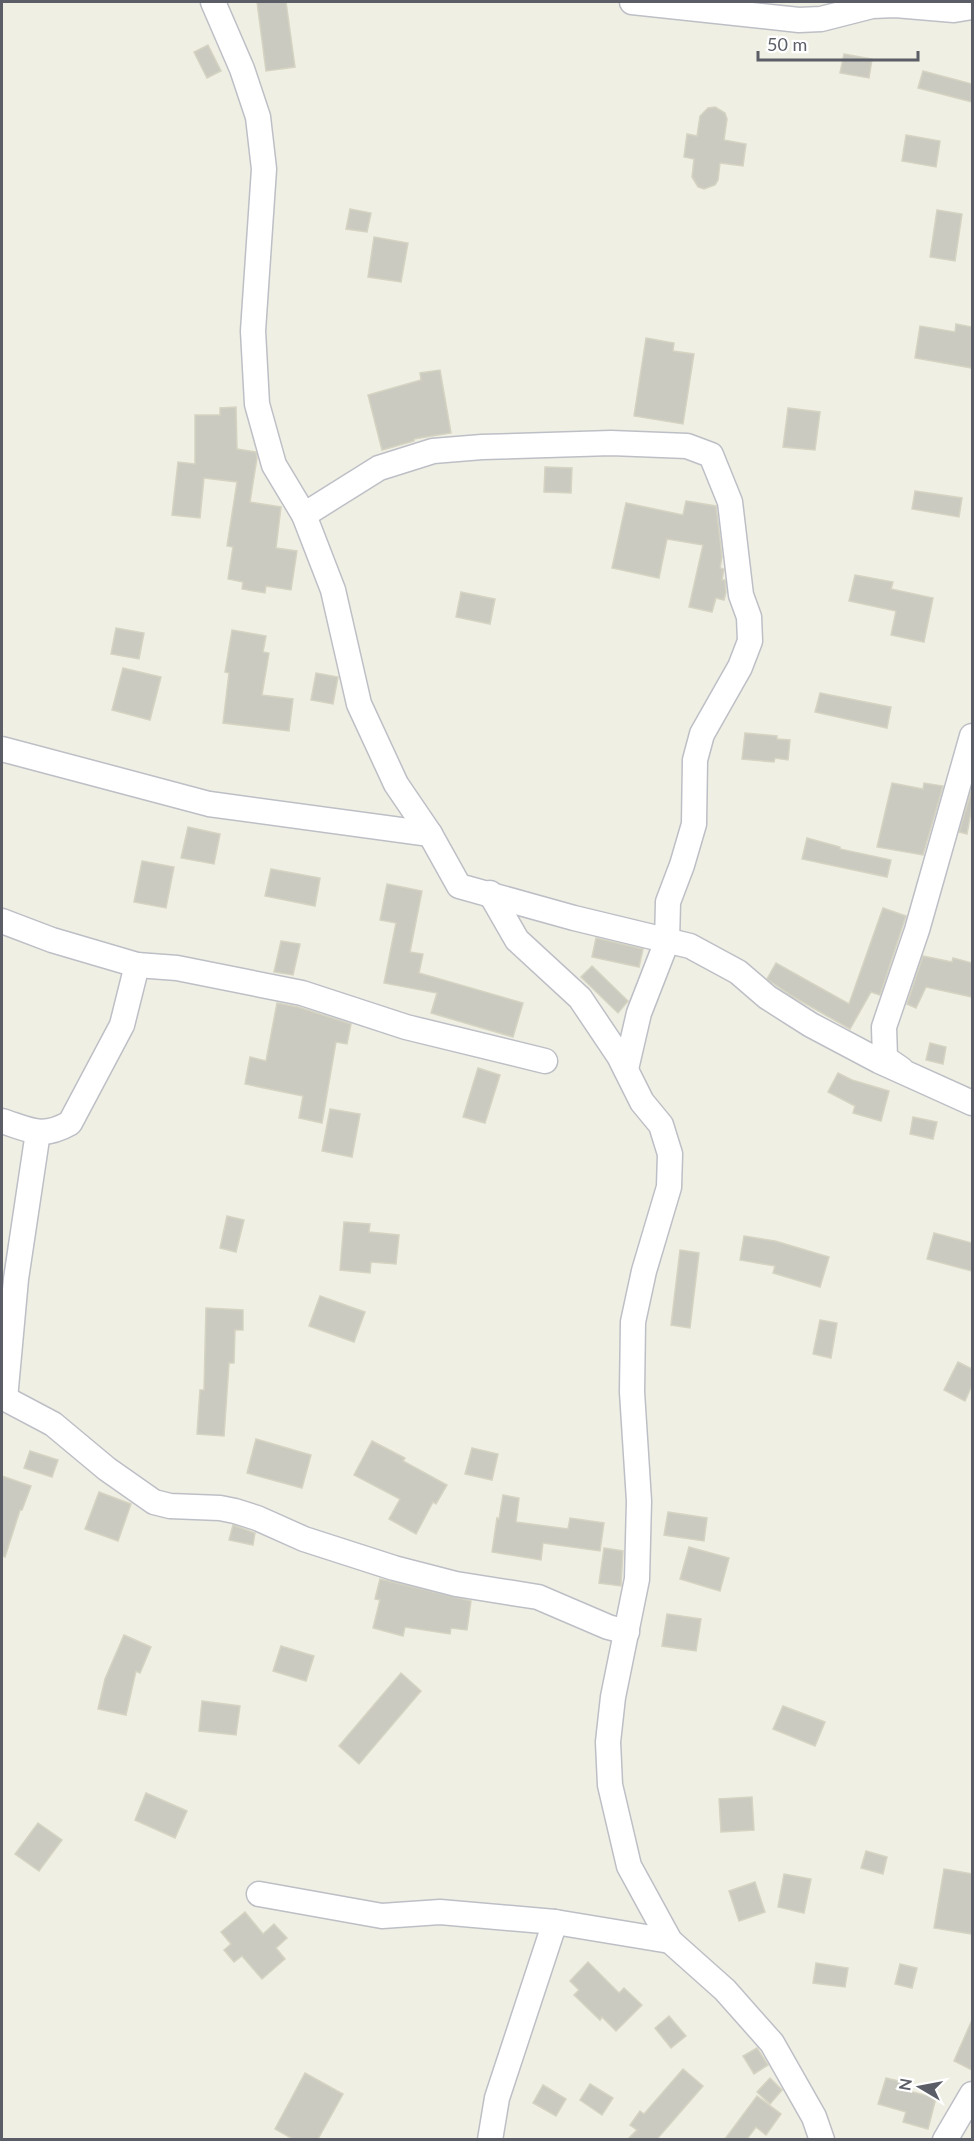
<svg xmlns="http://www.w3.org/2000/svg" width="974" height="2141" font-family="Lato,sans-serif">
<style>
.building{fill:#cacac0;stroke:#d5d3c1;stroke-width:1.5}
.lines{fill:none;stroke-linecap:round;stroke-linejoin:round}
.minor-casing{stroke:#bdbfc6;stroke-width:27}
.minor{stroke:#fff;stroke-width:24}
</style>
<rect width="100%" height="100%" fill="#f0efe3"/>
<g class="building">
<path d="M257 2H286L295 67 266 71Z"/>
<path d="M208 45 221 71 207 78 194 52Z"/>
<path d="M844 54 872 59 869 78 840 73Z"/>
<path d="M923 71 972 84V102L918 88Z"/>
<path d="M715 107 725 113 727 119 724 140 746 144 743 166 720 163 718 180 715 185 704 189 698 187 692 177 694 159 684 157 687 134 697 136 700 116 708 108Z"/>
<path d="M906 135 940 141 936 167 902 161Z"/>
<path d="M350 209 371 213 367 232 346 229Z"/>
<path d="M937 210 962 214 955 261 930 257Z"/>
<path d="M374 237 408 243 401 282 368 277Z"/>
<path d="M956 324 972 327V368L915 358 920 326 955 332Z"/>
<path d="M646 338 674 343 673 351 694 354 683 424 634 416Z"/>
<path d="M440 370 451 433 414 439V441L382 450 368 395 421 380 420 373Z"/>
<path d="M236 407 237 449 256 452 257 458 250 502 281 507 276 548 297 551 291 590 266 586 265 593 242 589 243 582 228 579 233 547 227 546 237 482 204 478 200 518 172 515 178 462 195 464V415H220V408Z"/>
<path d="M788 408 820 412 815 450 783 447Z"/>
<path d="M545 467 572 468 571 493 544 492Z"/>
<path d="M915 491 962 498 959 517 912 509Z"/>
<path d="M686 501 716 506 722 557 720 568 724 569 722 580H725L726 592 724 600 716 598 712 612 689 607 703 545 667 539 659 578 612 568 626 503 683 515Z"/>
<path d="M855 575 893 582 891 589 933 598 924 642 891 635 896 611 849 601Z"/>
<path d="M461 592 495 599 490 624 456 617Z"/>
<path d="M116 628 144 633 139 659 111 654Z"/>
<path d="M232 630 266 636 263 652 269 653 262 695 293 699 289 731 223 723 229 673 225 672Z"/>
<path d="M123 668 161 677 150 720 112 710Z"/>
<path d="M316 673 338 677 333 704 311 700Z"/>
<path d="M820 693 891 707 887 728 815 712Z"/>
<path d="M745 733 777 736V739L790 740 788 760 775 758 774 762 742 759Z"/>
<path d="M892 783 923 789 924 783 943 786 923 855 877 847Z"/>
<path d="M971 792 972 793V806L967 834 959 832Z"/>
<path d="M188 827 220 834 214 864 181 858Z"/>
<path d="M807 838 840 847V849L891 860 887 877 802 859Z"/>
<path d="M142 861 174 867 166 908 134 902Z"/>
<path d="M271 869 320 878 315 906 265 896Z"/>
<path d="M387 884 422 891 410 952 423 954 419 973 523 1003 513 1037 431 1013 437 993 384 983 396 923 380 920Z"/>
<path d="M883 908 906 916 880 995 871 992 850 1029 792 996 767 979 776 963 849 1004Z"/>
<path d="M596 938 643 949 639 967 592 957Z"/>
<path d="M281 941 300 944 293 975 274 972Z"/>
<path d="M923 956 952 962 953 958 972 963V997L926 987 916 1008 907 1004Z"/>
<path d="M592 966 628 1001 618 1013 581 977Z"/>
<path d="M277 1003 298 1007 351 1024 347 1044 336 1042 322 1123 299 1118 303 1096 245 1084 250 1057 266 1061Z"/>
<path d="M930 1043 946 1047 943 1064 926 1060Z"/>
<path d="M478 1068 500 1075 485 1123 463 1117Z"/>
<path d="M838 1073 852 1080 889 1091 881 1121 853 1113 855 1106 828 1092Z"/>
<path d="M330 1109 360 1114 352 1157 322 1151Z"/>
<path d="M913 1117 937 1122 933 1139 910 1134Z"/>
<path d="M227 1216 244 1220 236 1252 220 1248Z"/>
<path d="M344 1222 370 1224 369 1232 399 1235 396 1264 371 1262 370 1273 340 1270Z"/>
<path d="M934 1233 972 1243V1271L927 1259Z"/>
<path d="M744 1236 775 1241 829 1257 820 1287 773 1273 775 1266 740 1260Z"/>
<path d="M680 1250 699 1253 690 1328 671 1325Z"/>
<path d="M320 1296 365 1312 354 1342 309 1326Z"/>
<path d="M206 1308 243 1310V1330H235L234 1363H229L224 1436 197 1434 200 1390H204Z"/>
<path d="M820 1320 837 1323 831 1358 813 1354Z"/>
<path d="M958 1362 972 1369V1385L965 1401 944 1390Z"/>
<path d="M256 1439 311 1455 302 1488 247 1473Z"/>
<path d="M372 1441 405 1458 403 1461 447 1485 436 1504 433 1502 416 1534 389 1519 400 1499 354 1475Z"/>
<path d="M472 1448 498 1454 492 1480 465 1474Z"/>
<path d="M30 1451 58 1460 52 1477 24 1468Z"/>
<path d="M2 1476 31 1486 22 1510H20L5 1557 2 1556Z"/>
<path d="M99 1492 131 1504 118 1541 85 1529Z"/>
<path d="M503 1495 519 1498 516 1522 568 1529 570 1518 604 1523 600 1551 543 1543 541 1560 492 1552 497 1518 499 1519Z"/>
<path d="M668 1512 707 1518 704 1541 664 1535Z"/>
<path d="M233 1525 255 1533 253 1545 229 1540Z"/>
<path d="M689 1547 729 1558 720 1591 680 1579Z"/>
<path d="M604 1548 623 1551 621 1586 599 1583Z"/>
<path d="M380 1579 471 1601 467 1630 451 1628 450 1634 405 1627 403 1636 373 1628 380 1600 375 1599Z"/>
<path d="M667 1614 701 1619 696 1651 662 1646Z"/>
<path d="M124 1635 151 1647 140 1673 136 1671 126 1715 98 1709 105 1679Z"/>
<path d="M281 1646 314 1656 306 1681 273 1671Z"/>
<path d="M401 1673 421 1691 359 1764 339 1746Z"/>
<path d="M202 1701 240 1706 236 1735 199 1731Z"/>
<path d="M783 1706 825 1722 815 1746 773 1729Z"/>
<path d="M146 1793 187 1811 175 1838 135 1820Z"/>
<path d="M752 1797 754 1830 721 1832 719 1799Z"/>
<path d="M38 1823 62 1840 39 1871 15 1854Z"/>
<path d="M866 1851 887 1857 883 1874 861 1868Z"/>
<path d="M944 1869 972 1874V1934L934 1928Z"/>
<path d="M784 1874 811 1879 804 1913 778 1907Z"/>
<path d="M755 1882 765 1912 739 1921 729 1891Z"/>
<path d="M245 1912 263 1934 274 1924 287 1938 276 1948 285 1959 262 1979 242 1956 234 1962 224 1950 231 1944 221 1932Z"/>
<path d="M588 1962 619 1993 624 1988 642 2005 616 2031 602 2017 600 2020 574 1995 579 1990 570 1981Z"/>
<path d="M816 1963 848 1968 845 1987 813 1983Z"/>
<path d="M900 1964 917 1968 912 1988 895 1984Z"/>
<path d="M669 2016 686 2036 671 2048 655 2028Z"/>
<path d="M972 2020V2070L954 2061Z"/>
<path d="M757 2048 768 2065 754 2074 743 2056Z"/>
<path d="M683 2069 703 2086 657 2139H628L637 2130 630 2125 640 2111 644 2114Z"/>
<path d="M305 2073 343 2094 318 2139H293L275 2129Z"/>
<path d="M770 2078 782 2090 770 2104 757 2092Z"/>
<path d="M886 2078 903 2082 901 2089 936 2098 928 2129 903 2122 906 2112 878 2104Z"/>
<path d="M590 2084 613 2098 602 2115 580 2100Z"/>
<path d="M543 2085 566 2099 556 2116 533 2103Z"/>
<path d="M757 2096 781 2114 766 2135 756 2127 747 2139H725Z"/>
</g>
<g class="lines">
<g class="minor-casing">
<g id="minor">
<path d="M213 2 242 69 258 117 264 169 253 331 257 404 274 465 304 515 333 590 359 704 396 784 430 834 459 886 574 918 690 946 738 972 767 997 811 1025 879 1061 972 1103"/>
<path d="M632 2 799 20 821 19 872 6 895 5 954 10 972 7"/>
<path d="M304 515 379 468 433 451 482 447 611 443 687 446 711 455 730 502 741 595 749 617 750 641 740 667 702 734 695 760 694 824 682 865 668 902 667 941 639 1013 626 1069"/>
<path d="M2 749 209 804 430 834"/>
<path d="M490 893 517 940 580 998 619 1056 642 1102 661 1125 670 1154 669 1187 644 1271 633 1322 632 1392 639 1501 637 1579 613 1697 608 1742 610 1785 629 1866 670 1941 725 1990 772 2043 814 2117 822 2140"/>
<path d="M2 921 52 940 137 965 177 968 302 993 406 1027 545 1061"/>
<path d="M901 1069 885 1058 884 1027 917 930 972 736"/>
<path d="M2 1121C30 1130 42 1139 70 1123L122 1025 137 965"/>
<path d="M2 1397 53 1424 107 1469 154 1502 170 1506 220 1508 235 1511 257 1518 304 1539 394 1568 456 1584 538 1597 608 1627 627 1632"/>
<path d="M5 1399 16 1279 38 1132"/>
<path d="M259 1894 382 1916 440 1912 555 1922 670 1941"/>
<path d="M490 2140 497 2098 555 1922"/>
<path d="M945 2140 972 2094"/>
</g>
</g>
<use href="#minor" class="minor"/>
</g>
<rect width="974" height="2141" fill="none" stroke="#5b5e66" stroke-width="6"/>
<g transform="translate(920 2087) rotate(280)" stroke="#ffffff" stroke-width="4.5" paint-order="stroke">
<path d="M0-4.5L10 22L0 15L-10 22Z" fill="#5b5e66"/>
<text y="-9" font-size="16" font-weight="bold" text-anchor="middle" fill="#5b5e66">N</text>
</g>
<path d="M758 51v9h160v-9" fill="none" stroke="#5b5e66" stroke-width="3"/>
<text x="767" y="51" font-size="18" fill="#5b5e66" stroke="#ffffff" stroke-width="4.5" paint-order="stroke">50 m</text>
</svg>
